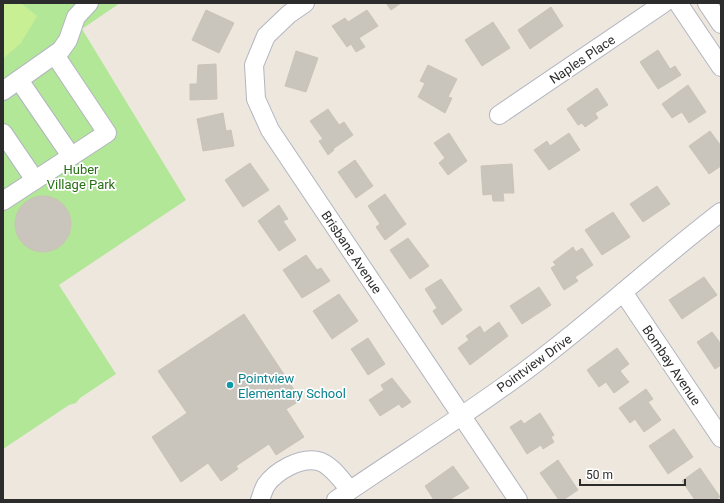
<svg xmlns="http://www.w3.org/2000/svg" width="724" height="503" font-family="Roboto,sans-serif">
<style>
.green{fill:#b3e798}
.pitch{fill:#c8ef93}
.building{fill:#c9c5bc;stroke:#cac3b7}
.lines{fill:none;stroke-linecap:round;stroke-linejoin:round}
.minor-casing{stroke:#b2b5c0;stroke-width:20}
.minor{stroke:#fff;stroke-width:18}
.culture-dot{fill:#0f9aa8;stroke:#fff;stroke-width:1.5}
.labels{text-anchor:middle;stroke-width:3.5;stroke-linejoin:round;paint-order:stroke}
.street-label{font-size:13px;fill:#2c2c2c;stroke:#fff}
.park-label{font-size:13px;fill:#296f17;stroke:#fff}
.culture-label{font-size:13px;fill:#0d838f;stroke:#fff;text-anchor:start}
</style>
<rect width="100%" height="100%" fill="#eee7de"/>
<path class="green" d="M3 3H120L82 29 186 200 59 285 116 374 80 398 76 403 69 405 3 449Z"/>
<path class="pitch" d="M3 3H21L37 16 21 43 3 59Z"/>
<g class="building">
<path d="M386 3H401L391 10Z"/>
<path d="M551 7 563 26 530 49 518 30Z"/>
<path d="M206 10 234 23 219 53 192 40Z"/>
<path d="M367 10 378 26 359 38 365 47 356 52 351 44 347 47 332 26 345 18 348 22Z"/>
<path d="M493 22 510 48 482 66 465 40Z"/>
<path d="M658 50 670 69 675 66 681 75 658 89 640 62Z"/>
<path d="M296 51 318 58 306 92 285 86Z"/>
<path d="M216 64 217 99 190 100V84H197L198 65Z"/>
<path d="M428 65 457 79 448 97 452 98 445 113 418 97 425 83 420 81Z"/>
<path d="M688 85 706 112 689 123 682 112 672 118 662 104Z"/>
<path d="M597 88 608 105 595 113 598 118 585 127 582 123 578 125 567 109Z"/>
<path d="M328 109 339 125 344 122 353 135 333 149 334 150 328 155 319 141 323 139 310 121Z"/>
<path d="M223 113 226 131 231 130 234 146 203 151 197 119Z"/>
<path d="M710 131 721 146V166L709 174 689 146Z"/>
<path d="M449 133 467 161 448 175 439 163 445 158 434 143Z"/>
<path d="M569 133 580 150 549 170 534 150 547 141 550 146Z"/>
<path d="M355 160 373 186 356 198 338 172Z"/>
<path d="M250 163 269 190 243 207 225 180Z"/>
<path d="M512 164 514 193H503L504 201H493L492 194 483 195 481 166Z"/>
<path d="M657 186 670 204 643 222 630 204Z"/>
<path d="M385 194 406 224 385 240 376 227 380 224 368 206Z"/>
<circle cx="43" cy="224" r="28"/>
<path d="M279 205 288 219 283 221 296 240 279 251 258 221Z"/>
<path d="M613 212 630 237 602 255 585 230Z"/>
<path d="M408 238 429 266 410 279 390 250Z"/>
<path d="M573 247 576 252 582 248 593 265 575 277 578 281 564 290 551 268 556 265 553 262Z"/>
<path d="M306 255 317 270 321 268 330 281 302 298 283 270Z"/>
<path d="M704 277 717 295 682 319 669 300Z"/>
<path d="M441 279 462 310 442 325 433 311 437 308 425 289Z"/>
<path d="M539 287 551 305 522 324 510 306Z"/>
<path d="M339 294 358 321 332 339 313 311Z"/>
<path d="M244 314 301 400 286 409 304 437 276 455 269 444 236 466 238 469 221 481 208 463 181 482 152 437 187 413 158 371Z"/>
<path d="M499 322 508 336 470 365 458 348 469 340 466 336 480 326 484 333Z"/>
<path d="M712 332 721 344V365L715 369 697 342Z"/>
<path d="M368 338 385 364 368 375 351 349Z"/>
<path d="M617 348 629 364 620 371 629 382 614 393 606 382 599 387 587 370Z"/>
<path d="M392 378 411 402 402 408 399 404 380 416 369 400 384 390 381 385Z"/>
<path d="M646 389 653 399 648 402 661 420 644 432 635 419 630 423 619 408Z"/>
<path d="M540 413 554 435 551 437 554 442 543 449 541 445 527 454 510 427 521 420 524 424Z"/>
<path d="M674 429 693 457 668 474 649 446Z"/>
<path d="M558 460 578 490 563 500H559L540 473Z"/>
<path d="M453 466 469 488 449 500H434L425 486Z"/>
<path d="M700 468 720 497 715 500H695L682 481Z"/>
</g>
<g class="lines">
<g class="minor-casing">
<g id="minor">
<path d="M305 3 289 14 266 36 254 65 256 99 270 130 518 500"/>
<path d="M678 3 721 67"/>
<path d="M707 3 721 24"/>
<path d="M19 80 71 156"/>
<path d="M3 91 61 50 68 40 76 17 89 3"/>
<path d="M499 115 664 3"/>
<path d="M3 133 35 180"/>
<path d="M3 201 107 133 55 55"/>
<path d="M623 292 721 438"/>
<path d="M260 500C262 495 263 490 266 485 276 471 300 457 318 461 331 464 342 481 350 490"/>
<path d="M336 500C401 455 470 413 533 365 598 316 657 261 721 212"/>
</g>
</g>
<use href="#minor" class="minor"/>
</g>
<circle class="culture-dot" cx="230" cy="385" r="4"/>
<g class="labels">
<g class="street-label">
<text transform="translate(582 59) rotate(-34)" y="5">Naples Place</text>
<text transform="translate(352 252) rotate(56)" y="5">Brisbane Avenue</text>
<text transform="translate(534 363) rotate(-36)" y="5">Pointview Drive</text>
<text transform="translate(672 365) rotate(56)" y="5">Bombay Avenue</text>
</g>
<g class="park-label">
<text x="81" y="174">Huber<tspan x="81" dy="15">Village Park</tspan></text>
</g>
<g class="culture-label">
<text x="238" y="383">Pointview<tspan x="238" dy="15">Elementary School</tspan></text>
</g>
</g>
<rect width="724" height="503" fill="none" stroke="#2c2c2c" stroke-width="8"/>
<path d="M580 479v6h105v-6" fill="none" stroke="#2c2c2c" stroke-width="2"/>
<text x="586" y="479" font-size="12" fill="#2c2c2c" stroke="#ffffff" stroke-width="3" paint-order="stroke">50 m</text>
</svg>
